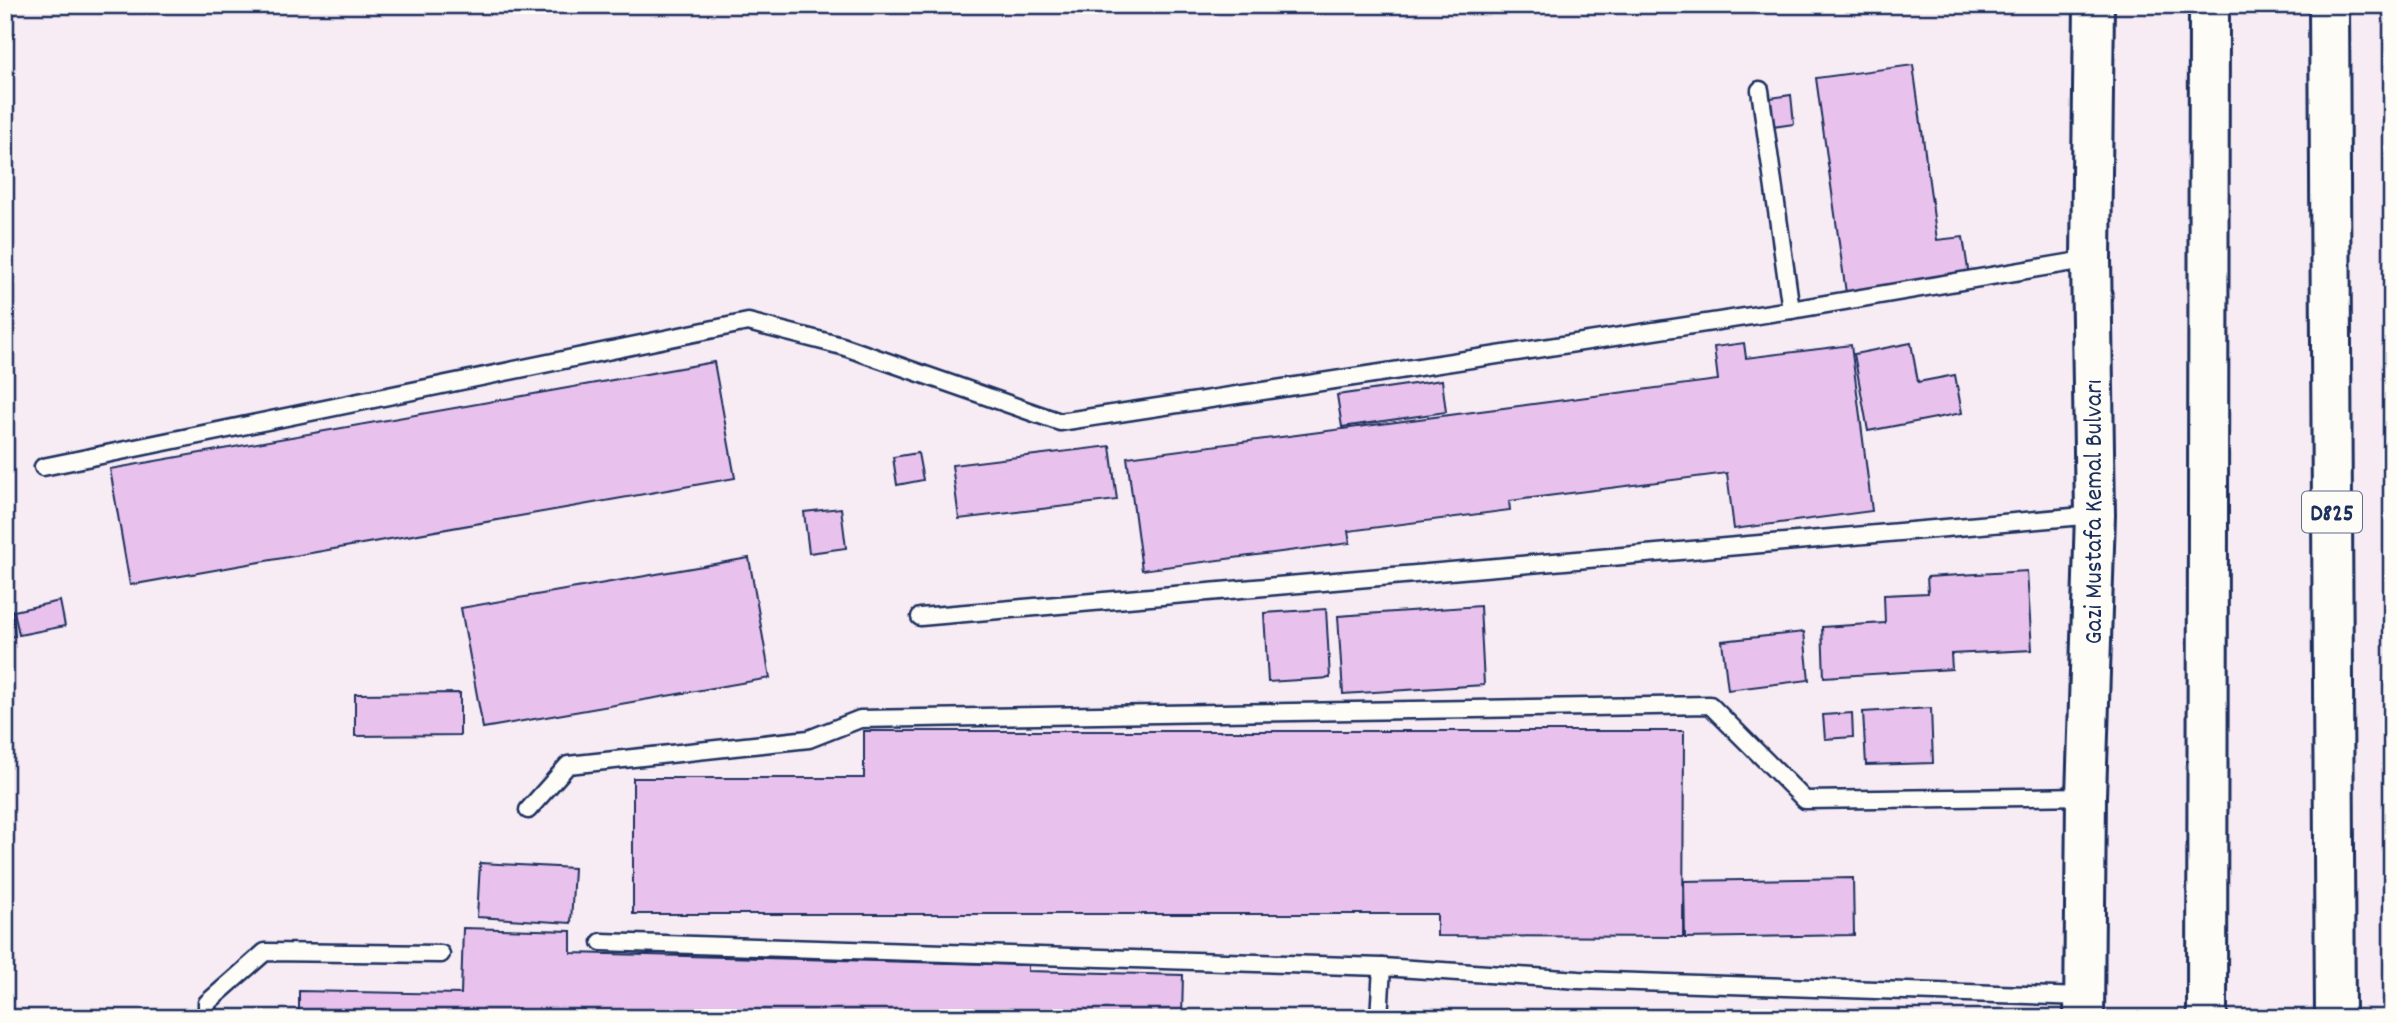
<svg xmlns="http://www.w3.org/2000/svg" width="2397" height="1023" font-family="Dekko,sans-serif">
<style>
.building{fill:#e8c2ec;stroke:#1b2f5e;stroke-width:2}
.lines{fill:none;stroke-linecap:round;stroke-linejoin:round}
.lane-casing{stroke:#1b2f5e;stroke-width:21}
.secondary-casing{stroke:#1b2f5e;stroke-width:44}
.highway-casing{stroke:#1b2f5e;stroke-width:44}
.lane{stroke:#fdfcf7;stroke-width:16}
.secondary{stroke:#fdfcf7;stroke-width:38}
.highway{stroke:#fdfcf7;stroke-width:38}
.labels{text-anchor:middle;stroke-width:5;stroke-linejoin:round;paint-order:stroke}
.shield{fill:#fdfcf7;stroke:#5f6c8c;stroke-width:2}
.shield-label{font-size:24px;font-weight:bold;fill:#1b2f5e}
.street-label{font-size:26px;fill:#1b2f5e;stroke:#fdfcf7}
</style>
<rect width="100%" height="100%" fill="#f7ebf4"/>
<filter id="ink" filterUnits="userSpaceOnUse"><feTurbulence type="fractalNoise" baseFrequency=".0143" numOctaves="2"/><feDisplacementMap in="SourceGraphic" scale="14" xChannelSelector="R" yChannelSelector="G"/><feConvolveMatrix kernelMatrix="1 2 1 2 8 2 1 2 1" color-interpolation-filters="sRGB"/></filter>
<g filter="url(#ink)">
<g class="building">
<path d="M1913 65 1937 240 1963 237 1969 276 1846 293 1816 78Z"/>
<path d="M1791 95 1794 124 1773 127 1770 98Z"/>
<path d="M1744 343 1746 358 1851 345 1872 511 1734 529 1727 473 1509 501 1510 510 1348 531 1350 543 1142 570 1127 457 1718 380 1714 347Z"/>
<path d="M1911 343 1918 382 1955 375 1962 413 1868 431 1854 354Z"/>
<path d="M714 362 735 478 130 585 110 469Z"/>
<path d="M1442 380 1446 412 1342 427 1337 395Z"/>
<path d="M1110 446 1117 500 959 519 952 465Z"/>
<path d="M918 453 923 480 897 485 893 457Z"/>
<path d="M841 508 846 548 809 553 804 512Z"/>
<path d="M749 558 770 678 483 728 461 608Z"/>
<path d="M2027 571 2032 650 1951 654 1952 669 1824 677 1822 627 1885 623 1884 595 1928 593 1927 577Z"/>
<path d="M60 601 65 626 19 635 14 611Z"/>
<path d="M1480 606 1484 685 1343 694 1338 616Z"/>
<path d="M1326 609 1330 678 1268 682 1264 613Z"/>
<path d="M12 610 15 636 5 637V611Z"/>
<path d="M1804 632 1809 680 1728 690 1722 641Z"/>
<path d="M460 693V735L355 736V694Z"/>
<path d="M1931 708 1933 763 1866 765 1863 712Z"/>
<path d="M1852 713 1853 737 1825 739 1823 715Z"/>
<path d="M864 731H1684L1683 937 1437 936V914H633V778H864Z"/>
<path d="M480 863 574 868 571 923 477 917Z"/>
<path d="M1853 878 1854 935 1685 938 1684 881Z"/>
<path d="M463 928 571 931V953L1028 965V971L1183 975 1182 1018H299V991L461 994Z"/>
</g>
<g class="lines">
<g class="lane-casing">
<g id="lane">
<path d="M1760 90 1791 310"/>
<path d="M43 467 748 322 842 346 1060 422 1791 310 2091 259"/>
<path d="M920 617 2095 515"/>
<path d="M528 810 568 765 809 739 860 719 1710 705 1805 800 2086 796"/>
<path d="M601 942 1382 967 1579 980 2084 997"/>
<path d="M207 1018V1003L265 952 441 954"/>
<path d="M1379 1018 1382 967"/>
</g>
</g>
<g class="secondary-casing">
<path id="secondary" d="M2084 1018 2086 796 2095 515 2091 259 2094 5"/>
</g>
<g class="highway-casing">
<g id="highway">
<path d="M2329 5 2335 1018"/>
<path d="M2207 1018 2209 5"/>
</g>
</g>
<use href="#lane" class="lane"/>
<use href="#secondary" class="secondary"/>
<use href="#highway" class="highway"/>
</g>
</g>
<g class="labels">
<rect class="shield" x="2302" y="491.5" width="60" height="41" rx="5"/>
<g class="shield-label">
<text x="2332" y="520">D825</text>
</g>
<g class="street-label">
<text transform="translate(2092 512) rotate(-90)" y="9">Gazi Mustafa Kemal Bulvarı</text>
</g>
</g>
<rect width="2397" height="1023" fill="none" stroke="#fdfcf7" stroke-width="28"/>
<rect x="14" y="14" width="2369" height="995" fill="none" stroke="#1b2f5e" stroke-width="2.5" filter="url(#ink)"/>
</svg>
